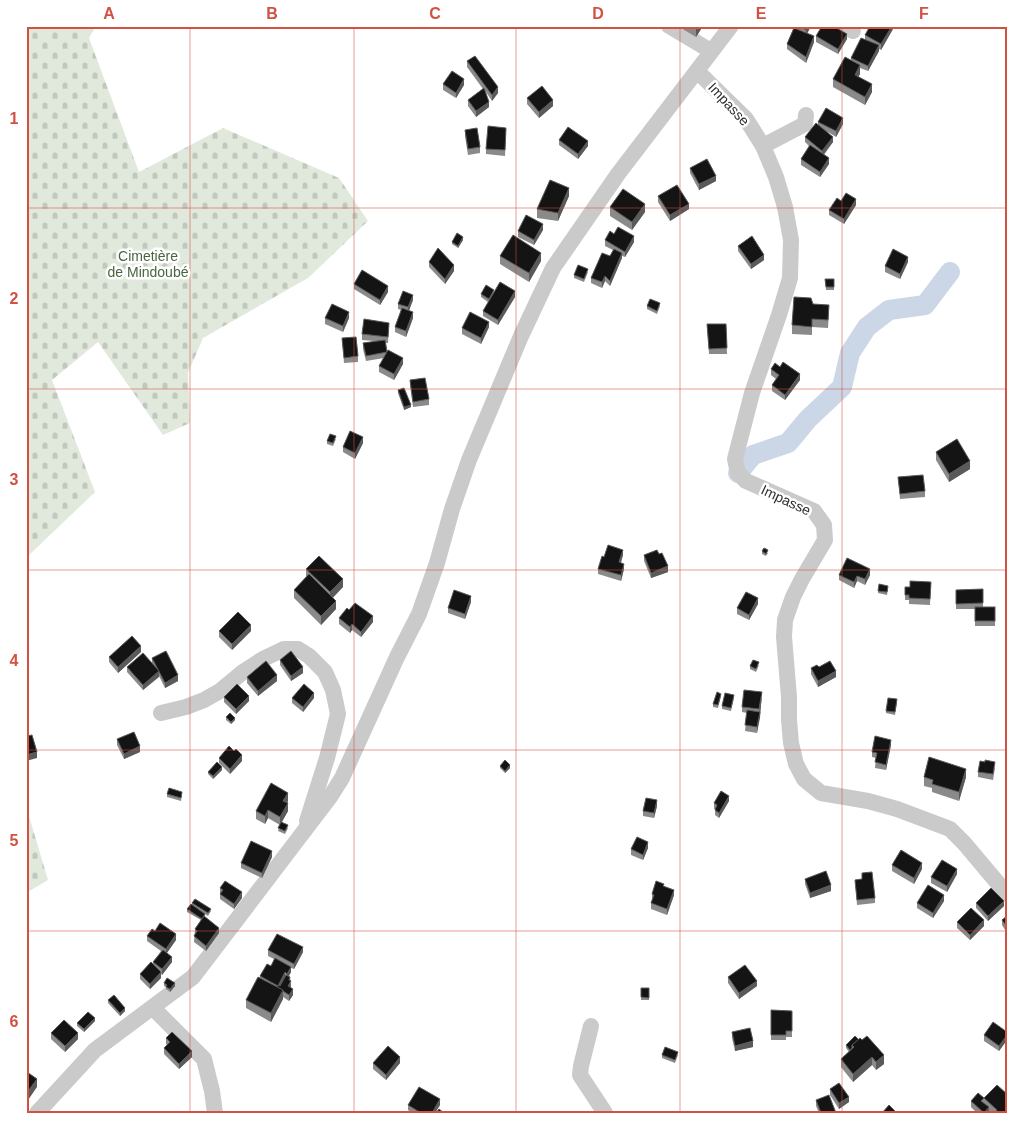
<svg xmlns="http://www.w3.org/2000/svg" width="1033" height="1139" font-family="Helvetica,sans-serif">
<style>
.cemetery{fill:url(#cemetery-stones)}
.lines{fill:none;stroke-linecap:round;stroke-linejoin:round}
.river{stroke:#cbd7e7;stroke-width:20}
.minor{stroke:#cacaca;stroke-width:16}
.wall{fill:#8a8a8a}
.shaded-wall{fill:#5a5a5a}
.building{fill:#141414;stroke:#5a5a5a}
.grid{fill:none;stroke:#d15143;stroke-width:1;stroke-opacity:0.55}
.labels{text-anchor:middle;stroke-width:5;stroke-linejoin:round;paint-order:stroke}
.street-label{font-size:14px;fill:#2d2d2d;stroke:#fff}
.park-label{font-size:14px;fill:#4b6440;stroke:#fff}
.neatline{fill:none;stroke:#d15143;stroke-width:2}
.grid-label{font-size:16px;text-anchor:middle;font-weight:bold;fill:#d15143}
</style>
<defs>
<pattern id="cemetery-stones" width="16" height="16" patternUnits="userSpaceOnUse" patternTransform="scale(1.25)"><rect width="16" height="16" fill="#e1e9dd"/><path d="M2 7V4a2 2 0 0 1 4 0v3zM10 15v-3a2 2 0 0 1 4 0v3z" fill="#c1c8be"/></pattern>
</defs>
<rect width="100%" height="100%" fill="#fff"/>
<g class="cemetery">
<path d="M31 26H96L89 38 139 172 223 128 339 178 368 221 308 278 203 338 188 373 190 423 163 435 98 342 52 380 95 492 26 558V30Z"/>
<path d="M26 806 48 880 26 893Z"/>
</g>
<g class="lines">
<path class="river" d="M738 473 753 455 788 443 808 419 842 387 850 353 867 327 889 310 925 305 950 272"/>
<g class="minor">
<path d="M669 26 711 51"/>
<path d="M842 26 853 31"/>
<path d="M697 71 746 119 763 146 776 177 785 207 791 240 790 278 779 315 752 393 735 459 738 473 746 481 814 511 824 525 825 540 802 579 793 597 785 620 784 637 789 697V720L791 743 796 764 804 779 821 793 868 801 897 809 950 829 964 843 1007 894"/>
<path d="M763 146 805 124 806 115"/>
<path d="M161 713 186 707 204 700 220 691 243 672 263 659 284 649H298L309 656 325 672 333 690 338 714 327 758 307 821"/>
<path d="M153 1008 204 1059 212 1091 215 1113"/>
<path d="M591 1026 581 1066 580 1075 605 1113"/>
<path d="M37 1113 95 1050 193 977 330 797 342 778 397 657 419 614 437 563 452 509 469 460 521 336 553 268 618 174 731 26"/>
</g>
</g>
<g class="wall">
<path d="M681 26H703L696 37 681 28Z"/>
<path d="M788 26H811L807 33 814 42 806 63 787 49V44L793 29Z"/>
<path d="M893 26V29L881 50 879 49V51L868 71 860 68V74L858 76 872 92 865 105 833 87V79L851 60V58L865 40V35Z"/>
<path d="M816 36 847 39 838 54 816 42Z"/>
<path d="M467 61 498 93 492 101 486 92 489 107 476 117 468 106V100L483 89 467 67Z"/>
<path d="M443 84 464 85 456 98 443 90Z"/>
<path d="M527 98 553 106 539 118 527 104Z"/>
<path d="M818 122 843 124 836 137 828 132 833 142 824 155 829 164 820 177 801 165V159L809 146 805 142V137L818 125Z"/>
<path d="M465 130 480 147V153L468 155 465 136Z"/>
<path d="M506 133 505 156 486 154V149Z"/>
<path d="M559 140 588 146 578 159 559 145Z"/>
<path d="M690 168 716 181 699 190 690 173Z"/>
<path d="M569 196 558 221 537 218V209Z"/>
<path d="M658 196 689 209 670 221 658 202Z"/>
<path d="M856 205 844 224 829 215V210Z"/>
<path d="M610 207 645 212 632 230 610 216Z"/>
<path d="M543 230 534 245 518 237V231Z"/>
<path d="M614 234 634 242 625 257 622 256V258L610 286 605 281 602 288 591 283V278L610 256 613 250 605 246V240Z"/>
<path d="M463 240 458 248 452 244V242Z"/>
<path d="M738 246 764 260 751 269 738 251Z"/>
<path d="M500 256 541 261 529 282 500 264Z"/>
<path d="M429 262 454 271 445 284 429 267Z"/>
<path d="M908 262 900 279 885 272V266Z"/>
<path d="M588 272 584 282 574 278V275Z"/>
<path d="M825 279H834V290H826Z"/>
<path d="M354 284 388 292 380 305 354 289Z"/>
<path d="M494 292 515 297 498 325 483 316V311L488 302 481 297V294Z"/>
<path d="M413 300 409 310 413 318 406 337 395 332V327L401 310 398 309V304Z"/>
<path d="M813 304 829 313 828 328 812 327V335L792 334V325Z"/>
<path d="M647 306H660L657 314 647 309Z"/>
<path d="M325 318H349L343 332 325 324Z"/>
<path d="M707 324H726L727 354H709Z"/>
<path d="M489 327 481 344 462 334V328Z"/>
<path d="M389 328 388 343H386L387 352 403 364 394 380 379 372V366L384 358 366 361 363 349V343L375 341 362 340V334Z"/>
<path d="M342 338 358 356V362L344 363Z"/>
<path d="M771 369 800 380 785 400 772 391V385L776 379 771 375Z"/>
<path d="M410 380 429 399V405L413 407 410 385Z"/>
<path d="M398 390 411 407 404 410 398 393Z"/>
<path d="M336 439 333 446 327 444V441Z"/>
<path d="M363 443 355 459 343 452V447Z"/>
<path d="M936 452 970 469 949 482 936 460Z"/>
<path d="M898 477 925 491V497L900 499Z"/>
<path d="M762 551 768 553 766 556 762 554Z"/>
<path d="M623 555 621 563 624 569 621 581 598 574V569L604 557Z"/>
<path d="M644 555 668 572 651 578 644 561Z"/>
<path d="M306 569 343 587 333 598 336 609 321 625 294 598V590L306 577Z"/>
<path d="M839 575H870L865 585 857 581 854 588 839 580Z"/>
<path d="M931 582 930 605 909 604V600H905V587H910Z"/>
<path d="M888 588 887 595 878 593V591Z"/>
<path d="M983 589V607H995V626H975V609H956V590Z"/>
<path d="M471 602 465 619 448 613V608Z"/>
<path d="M758 604 749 620 737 614V608Z"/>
<path d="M349 610 373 622 361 637 352 630 350 633 339 624V618Z"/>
<path d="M219 631H251L232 650 219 637Z"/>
<path d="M141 652 118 673 109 662V657Z"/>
<path d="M152 658 178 681 165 688 159 676 143 690 127 672V667L152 664Z"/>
<path d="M280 660 303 673 291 681 280 665Z"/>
<path d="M759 665 756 672 750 669V666Z"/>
<path d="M819 667 836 677 818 687 811 674V668Z"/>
<path d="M247 677 277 681 258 696 247 683Z"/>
<path d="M721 696 718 708 713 707V704Z"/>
<path d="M224 697 249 701 236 714 224 702Z"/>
<path d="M292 698H314L303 712 292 703Z"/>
<path d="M734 698 731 711 722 709V706Z"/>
<path d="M762 698 757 733 745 731 747 713 742 712V707Z"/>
<path d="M897 702 895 715 886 713V711Z"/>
<path d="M226 717 235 720 231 724 226 720Z"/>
<path d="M117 739 140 752 124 759 117 745Z"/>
<path d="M891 745 886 770 875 768 876 758 872 757V752Z"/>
<path d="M234 751 242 761 230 774 219 763V758Z"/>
<path d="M500 766 510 768 505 773 500 768Z"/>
<path d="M995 768 993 780 978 777V772Z"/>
<path d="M222 770 213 779 208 774V772Z"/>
<path d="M924 777H966L959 801 932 792V788L924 786Z"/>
<path d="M167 794H182L181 801 167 797Z"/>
<path d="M288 801 287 803 288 811 282 822 288 828 285 834 278 831 280 825 268 818 265 824 256 819V811Z"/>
<path d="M729 801 719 818 715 815V809H714V803Z"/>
<path d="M657 806 654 818 643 816V811Z"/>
<path d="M648 848 643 860 631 855V849Z"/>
<path d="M272 857 262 878 241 868V863Z"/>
<path d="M892 865 922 869 914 884 892 871Z"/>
<path d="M862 873 875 898V903L857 905 855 880 862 879Z"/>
<path d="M957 874 947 892 931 883V877Z"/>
<path d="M805 879 831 891 810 898 805 884Z"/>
<path d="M664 886 674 895 667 915 651 909V903L653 900 652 899V894Z"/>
<path d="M220 888 242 898 234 909 220 899Z"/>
<path d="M944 901 933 918 917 908V903Z"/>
<path d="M192 903 211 911 208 916 205 914V917L219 933 206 951 194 942 195 929 201 920 187 912V909L192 905Z"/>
<path d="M976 903 1004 906 988 921 976 908Z"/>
<path d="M1007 916V933L1002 925V920Z"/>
<path d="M957 922 984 926 970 940 957 928Z"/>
<path d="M155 931 176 940 167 953 172 962 162 975 161 974V978L150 989 140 979V974L153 964V962L161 951 147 941V936Z"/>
<path d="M268 950 303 952 294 969 291 968V972L289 976 291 987 290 988 293 995 289 1001 283 997V999L271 1022 246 1008V1000L260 978V976L271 966 274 959 268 956Z"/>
<path d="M728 977 757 986 739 999 728 983Z"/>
<path d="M164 983 175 986 170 992 166 989V987L164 986Z"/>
<rect x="641" y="988" width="8" height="12"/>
<path d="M108 1000 125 1011 120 1016 108 1003Z"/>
<path d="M771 1010 792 1011V1037H786V1040H771Z"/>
<path d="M95 1021 84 1032 77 1026V1023Z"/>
<path d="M732 1032 753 1047 735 1051 732 1038Z"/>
<path d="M1007 1032V1040L999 1051 984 1041V1035Z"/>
<path d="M51 1033 78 1039 65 1052 51 1039Z"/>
<path d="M855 1036 884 1064 876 1070 872 1065 853 1082 841 1067V1059L849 1052 846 1048V1045Z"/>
<path d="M166 1038 192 1057 179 1069 164 1054V1048L167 1045 166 1044Z"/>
<path d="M662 1055H678L675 1063 662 1058Z"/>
<path d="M373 1063H400L386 1080 373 1069Z"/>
<path d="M830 1089 849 1102 839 1109 830 1095Z"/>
<path d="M984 1098 1007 1113H990L989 1111V1113H977L971 1107V1101L984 1098V1103Z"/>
<path d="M816 1100 836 1113H819L816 1106Z"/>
<path d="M408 1105H440L435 1113H412L408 1110Z"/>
</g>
<g class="shaded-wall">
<path d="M698 26H703L696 37V29Z"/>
<path d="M808 26H811L806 36V30Z"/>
<path d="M892 26H893V29L881 50V44Z"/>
<path d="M847 34V39L838 54V49Z"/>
<path d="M814 36V42L806 63V57Z"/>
<path d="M879 45V51L868 71V66Z"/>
<path d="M860 65V74L855 83V75Z"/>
<path d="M464 79V85L456 98V93Z"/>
<path d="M872 84V92L865 105V97Z"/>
<path d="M498 87V93L492 101V95Z"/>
<path d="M553 100V106L539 118V112Z"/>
<path d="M489 102V107L476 117V111Z"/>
<path d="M843 118V124L836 137V131Z"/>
<path d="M833 137V142L822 156V151Z"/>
<path d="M588 141V146L578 159V154Z"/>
<path d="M829 158V164L820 177V172Z"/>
<path d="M716 176V181L699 190V184Z"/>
<path d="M569 188V196L558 221V213Z"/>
<path d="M856 199V205L844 224V219Z"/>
<path d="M645 204V212L632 230V222Z"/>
<path d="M689 204V209L670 221V215Z"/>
<path d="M543 224V230L534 245V240Z"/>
<path d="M634 236V242L625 257V252Z"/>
<path d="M463 237V240L458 248V246Z"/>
<path d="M541 253V261L529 282V273Z"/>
<path d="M622 253V258L610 286V281Z"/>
<path d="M764 255V260L751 269V264Z"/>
<path d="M908 257V262L900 279V274Z"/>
<path d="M454 265V271L445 284V279Z"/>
<path d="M605 276V281L602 288V282Z"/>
<path d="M388 286V292L380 305V300Z"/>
<path d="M515 291V297L498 325V320Z"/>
<path d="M413 295V300L408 313V307Z"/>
<path d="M349 312V318L343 332V326Z"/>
<path d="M413 312V318L406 337V331Z"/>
<path d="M489 322V327L481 344V338Z"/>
<path d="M403 358V364L394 380V374Z"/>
<path d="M800 374V380L785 400V395Z"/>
<path d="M411 405V407L404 410V407Z"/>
<path d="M363 437V443L355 459V453Z"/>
<path d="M970 461V469L949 482V474Z"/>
<path d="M623 550V555L619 568V562Z"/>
<path d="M624 564V569L621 581V575Z"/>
<path d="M668 566V572L651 578V573Z"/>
<path d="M870 569V575L865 585V579Z"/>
<path d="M857 576V581L854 588V582Z"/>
<path d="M343 579V587L330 600V592Z"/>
<path d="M471 596V602L465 619V614Z"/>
<path d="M758 598V604L749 620V615Z"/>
<path d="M336 601V609L321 625V616Z"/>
<path d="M373 616V622L361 637V632Z"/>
<path d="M352 624V630L350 633V627Z"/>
<path d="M251 625V631L232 650V644Z"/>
<path d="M141 646V652L118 673V667Z"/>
<path d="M303 667V673L291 681V676Z"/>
<path d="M159 671V677L143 690V685Z"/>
<path d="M836 671V677L818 687V681Z"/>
<path d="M178 675V681L165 688V683Z"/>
<path d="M277 675V681L258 696V691Z"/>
<path d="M762 692 760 718 757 733V727Z"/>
<path d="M314 693V698L303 712V707Z"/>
<path d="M249 696V701L236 714V709Z"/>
<path d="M235 718V720L231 724V722Z"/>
<path d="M891 740V745L886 770V765Z"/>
<path d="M140 746V752L124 759V754Z"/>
<path d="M37 752V758L26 761V755Z"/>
<path d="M242 755V761L230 774V769Z"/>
<path d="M510 765V768L505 773V771Z"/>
<path d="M222 767V770L213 779V776Z"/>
<path d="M966 769V777L959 801V792Z"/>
<path d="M288 793V801L283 809V801Z"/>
<path d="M729 796V801L719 818V813Z"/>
<path d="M657 800V806L654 818V813Z"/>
<path d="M288 803V811L280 825V817Z"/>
<path d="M268 810V818L265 824V816Z"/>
<path d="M648 842V848L643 860V855Z"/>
<path d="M272 851V857L262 878V873Z"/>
<path d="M922 863V869L914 884V878Z"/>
<path d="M957 869V874L947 892V886Z"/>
<path d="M831 885V891L810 898V893Z"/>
<path d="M674 890V895L667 915V909Z"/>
<path d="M242 892V898L234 909V904Z"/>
<path d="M944 895V901L933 918V913Z"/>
<path d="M1004 901V906L988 921V916Z"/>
<path d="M984 920V926L970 940V935Z"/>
<path d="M219 928V933L206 951V946Z"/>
<path d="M176 934V940L166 954V949Z"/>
<path d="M303 947V952L294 969V964Z"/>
<path d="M172 957V962L162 975V969Z"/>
<path d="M291 967V972L287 979V974Z"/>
<path d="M161 972V978L150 989V984Z"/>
<path d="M285 972V978L279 989 278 986Z"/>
<path d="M290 977 291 987 288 992 289 980Z"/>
<path d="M757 981V986L739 999V993Z"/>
<path d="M175 983V986L170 992V989Z"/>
<path d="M293 989V995L289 1001V995Z"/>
<path d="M283 990V999L271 1022V1013Z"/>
<path d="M125 1008V1011L120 1016V1013Z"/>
<path d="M95 1018V1021L84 1032V1029Z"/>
<path d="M78 1033V1039L65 1052V1046Z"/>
<path d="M1007 1035V1040L999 1051V1046Z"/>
<path d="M753 1041V1047L735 1051V1046Z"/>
<path d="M192 1051V1057L179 1069V1064Z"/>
<path d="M884 1055V1064L876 1070V1062Z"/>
<path d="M400 1057V1063L386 1080V1075Z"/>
<path d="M872 1057V1065L853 1082V1074Z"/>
<path d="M37 1079V1087L26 1103V1094Z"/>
<path d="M849 1097V1102L839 1109V1103Z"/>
<path d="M440 1099V1105L435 1113H432Z"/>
<path d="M989 1107V1113H984Z"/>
</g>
<g class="building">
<path d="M692 26H698L696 29Z"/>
<path d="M799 26H808L806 30Z"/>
<path d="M822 26H833L847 34 838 49 816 36Z"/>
<path d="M870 26H892L881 44 865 35Z"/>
<path d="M794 28 814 36 806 57 787 44Z"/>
<path d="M861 38 879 45 868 66 851 58Z"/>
<path d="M475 56 498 87 492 95 467 61Z"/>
<path d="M845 57 860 65 855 75 872 84 865 97 833 79Z"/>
<path d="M452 71 464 79 456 93 443 84Z"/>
<path d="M542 86 553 100 539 112 527 98Z"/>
<path d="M484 88 489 102 476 111 468 100Z"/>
<path d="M826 108 843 118 836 131 818 122Z"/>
<path d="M816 123 833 137 822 151 805 137Z"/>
<path d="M488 126 506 128 505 150 486 149Z"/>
<path d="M568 127 588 141 578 154 559 140Z"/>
<path d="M477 128 480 147 468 149 465 130Z"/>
<path d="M810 145 829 158 820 172 801 159Z"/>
<path d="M707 159 716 176 699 184 690 168Z"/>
<path d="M550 180 569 188 558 213 537 209Z"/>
<path d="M677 185 689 204 670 215 658 196Z"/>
<path d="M623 189 645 204 632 222 610 207Z"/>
<path d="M846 193 856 199 844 219 829 210 837 198 841 201Z"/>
<path d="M526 215 543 224 534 240 518 231Z"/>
<path d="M618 227 634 236 625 252 605 240 610 231 614 234Z"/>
<path d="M457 233 463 237 458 246 452 242Z"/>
<path d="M513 235 541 253 529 273 500 256Z"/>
<path d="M752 236 764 255 751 264 738 246Z"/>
<path d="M438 248 454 265 445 279 429 262Z"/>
<path d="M614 249 622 253 610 281 605 276 602 282 591 278 602 253 610 256Z"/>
<path d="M893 249 908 257 900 274 885 266Z"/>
<path d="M578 265 588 269 584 279 574 275Z"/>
<path d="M362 270 388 286 380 300 354 284Z"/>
<path d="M825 279H834V287H826Z"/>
<path d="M500 282 515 291 498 320 483 311Z"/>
<path d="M486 285 494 290 489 299 481 294Z"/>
<path d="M403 291 413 295 408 307 398 304Z"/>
<path d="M794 297 811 298 813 304 829 305 828 320 812 319V327L792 325Z"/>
<path d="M650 299 660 303 657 311 647 306Z"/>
<path d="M332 304 349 312 343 326 325 318Z"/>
<path d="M402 308 413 312 406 331 395 327Z"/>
<path d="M470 312 489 322 481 338 462 328Z"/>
<path d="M364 319 389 323 388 337 362 334Z"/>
<path d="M707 324H726L727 348 709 349Z"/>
<path d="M356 337 358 356 344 358 342 338Z"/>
<path d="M385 340 387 352 366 356 363 343Z"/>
<path d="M388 350 403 358 394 374 379 366Z"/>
<path d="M783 362 800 374 785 395 772 385 779 375 771 369 775 363 780 367Z"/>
<path d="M425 378 429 399 413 402 410 380Z"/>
<path d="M404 388 411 405 404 407 398 390Z"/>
<path d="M350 431 363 437 355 453 343 447Z"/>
<path d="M330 434 336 436 333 443 327 441Z"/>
<path d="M957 439 970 461 949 474 936 452Z"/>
<path d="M923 475 925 491 900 494 898 477Z"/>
<path d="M608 545 623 550 619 562 624 564 621 575 598 569 602 556 604 557Z"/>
<path d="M764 548 768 550 766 554 762 551Z"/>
<path d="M657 550 659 554 662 553 668 566 651 573 644 555Z"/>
<path d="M319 556 343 579 330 592 306 569Z"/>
<path d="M847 558 870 569 865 579 857 576 854 582 839 575Z"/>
<path d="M309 574 336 601 321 616 294 590Z"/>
<path d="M910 581 931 582 930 599 909 598V595H905V587H910Z"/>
<path d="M879 584 888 586 887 592 878 591Z"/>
<path d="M983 589V603L956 604V590Z"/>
<path d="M454 590 471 596 465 614 448 608Z"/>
<path d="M746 592 758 598 749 615 737 608Z"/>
<path d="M355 603 373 616 361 632 352 624 350 627 339 618 347 608 349 610Z"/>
<rect x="975" y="607" width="20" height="14"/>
<path d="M238 612 251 625 232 644 219 631Z"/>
<path d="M132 636 141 646 118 667 109 657Z"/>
<path d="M166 651 178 675 165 683 152 658Z"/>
<path d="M291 651 303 667 291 676 280 660Z"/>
<path d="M143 653 159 671 143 685 127 667Z"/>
<path d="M753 660 759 662 756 669 750 666Z"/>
<path d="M266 661 277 675 258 691 247 677Z"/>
<path d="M830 661 836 671 818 681 811 668 817 665 819 667Z"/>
<path d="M237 684 249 696 236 709 224 697Z"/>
<path d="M304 684 314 693 303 707 292 698Z"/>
<path d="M744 690 762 692 759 709 742 707Z"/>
<path d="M717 692 721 694 718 705 713 704Z"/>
<path d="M725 693 734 695 731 708 722 706Z"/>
<path d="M888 698 897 699 895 712 886 711Z"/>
<path d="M747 710 760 712 757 727 745 725Z"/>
<path d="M230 713 235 718 231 722 226 717Z"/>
<path d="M134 732 140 746 124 754 117 739Z"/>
<path d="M32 735 37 752 26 755V736Z"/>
<path d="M875 736 891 740 886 765 875 762 877 753 872 752Z"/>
<path d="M229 746 234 751 236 749 242 755 230 769 219 758Z"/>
<path d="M929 757 966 769 959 792 932 784 933 780 924 777Z"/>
<path d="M505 760 510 765 505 771 500 766Z"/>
<path d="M985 760 995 762 993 774 978 772 980 761 985 762Z"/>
<path d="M217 762 222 767 213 776 208 772Z"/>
<path d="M271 783 288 793 283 801 288 803 280 817 268 810 265 816 256 811Z"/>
<path d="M169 788 182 792 181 798 167 794Z"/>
<path d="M721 791 729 796 719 813 715 810 717 805 714 803Z"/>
<path d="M646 798 657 800 654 813 643 811Z"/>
<path d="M281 822 288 825 285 831 278 828Z"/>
<path d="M637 837 648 842 643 855 631 849Z"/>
<path d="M251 841 272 851 262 873 241 863Z"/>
<path d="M901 850 922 863 914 878 892 865Z"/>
<path d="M942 860 957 869 947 886 931 877Z"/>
<path d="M826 871 831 885 810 893 805 879Z"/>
<path d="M872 872 875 898 857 900 855 880 862 879V873Z"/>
<path d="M225 881 242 892 234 904 220 894 223 890 220 888Z"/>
<path d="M656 881 664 884 663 886 674 890 667 909 651 903 654 895 652 894Z"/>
<path d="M928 885 944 895 933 913 917 903Z"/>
<path d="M991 888 1004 901 988 916 976 903Z"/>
<path d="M195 899 211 909 208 913 192 903Z"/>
<path d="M191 904 205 914 202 919 187 909Z"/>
<path d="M971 908 984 920 970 935 957 922Z"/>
<path d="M204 916 219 928 206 946 194 936 197 931 195 929Z"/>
<path d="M1007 916V927L1002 920Z"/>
<path d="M160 923 176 934 166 949 147 936 152 929 155 931Z"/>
<path d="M277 934 303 947 294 964 268 950Z"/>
<path d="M163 950 172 957 162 969 153 962Z"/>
<path d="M275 958 291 967 287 974 285 972 278 986 260 976 267 964 271 966Z"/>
<path d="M151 962 161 972 150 984 140 974Z"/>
<path d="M745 965 757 981 739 993 728 977Z"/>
<path d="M286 975 290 977 289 980 291 981 288 986 293 989 289 995 277 987 278 985 280 986Z"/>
<path d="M258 977 283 990 271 1013 246 1000Z"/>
<path d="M167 978 175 983 170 989 166 987 167 985 164 983Z"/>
<path d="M641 988H649V998L641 997Z"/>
<path d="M114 995 125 1008 120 1013 108 1000Z"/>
<path d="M771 1010 792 1011V1031H786V1035H771Z"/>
<path d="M88 1012 95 1018 84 1029 77 1023Z"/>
<path d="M64 1020 78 1033 65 1046 51 1033Z"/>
<path d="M993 1022 1007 1032V1035L999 1046 984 1035Z"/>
<path d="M750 1028 753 1041 735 1046 732 1032Z"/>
<path d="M172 1032 192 1051 179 1064 164 1048 170 1042 166 1038Z"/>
<path d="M855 1036 859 1040 852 1045V1048L850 1050 846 1045Z"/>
<path d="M867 1036 884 1055 876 1062 872 1057 853 1074 841 1059 854 1047 852 1045 860 1038 862 1040Z"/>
<path d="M388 1046 400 1057 386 1075 373 1063Z"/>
<path d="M665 1047 678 1052 675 1060 662 1055Z"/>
<path d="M27 1072 37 1079 26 1094V1074Z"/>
<path d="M839 1083 849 1097 839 1103 830 1089Z"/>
<path d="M997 1085 1007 1094V1113H995L997 1110 984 1098Z"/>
<path d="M419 1087 440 1099 432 1113H421L408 1105Z"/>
<path d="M978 1093 984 1098 981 1101 989 1107 984 1113 971 1101Z"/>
<path d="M829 1095 836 1113H821L816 1100Z"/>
<path d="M889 1105 896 1112V1113H882Z"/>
<path d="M439 1109 444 1113H436Z"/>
</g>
<path class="grid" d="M190 26V1113M354 26V1113M516 26V1113M680 26V1113M842 26V1113M26 208H1007M26 389H1007M26 570H1007M26 750H1007M26 931H1007"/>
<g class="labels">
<g class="street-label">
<text transform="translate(729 104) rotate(47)" y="5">Impasse</text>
<text transform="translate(786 500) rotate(25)" y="5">Impasse</text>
</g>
<g class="park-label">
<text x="148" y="261">Cimetière<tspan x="148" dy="16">de Mindoubé</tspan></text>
</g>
</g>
<rect width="1033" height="1139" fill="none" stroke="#ffffff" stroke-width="55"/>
<rect x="28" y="28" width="978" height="1084" class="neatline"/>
<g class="grid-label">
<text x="109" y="19">A</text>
<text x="272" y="19">B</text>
<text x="435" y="19">C</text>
<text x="598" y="19">D</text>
<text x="761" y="19">E</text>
<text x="924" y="19">F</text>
<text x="14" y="124">1</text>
<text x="14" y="304">2</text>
<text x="14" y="485">3</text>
<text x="14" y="666">4</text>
<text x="14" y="846">5</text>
<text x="14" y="1027">6</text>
</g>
</svg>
